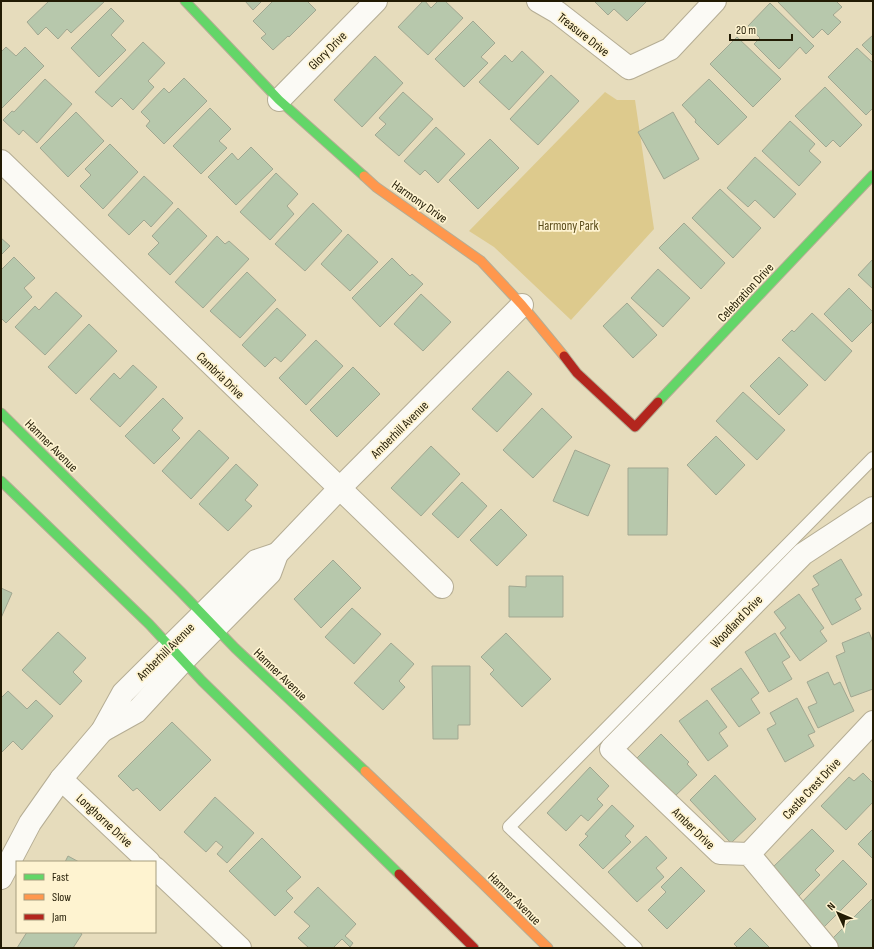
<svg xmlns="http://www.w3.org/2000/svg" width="874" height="949" font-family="'Sofia Sans Condensed',sans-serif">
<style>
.green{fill:#ddca8d}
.building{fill:#b7c8ac;stroke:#a1a791}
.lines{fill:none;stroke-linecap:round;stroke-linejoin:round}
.lane-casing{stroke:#b5ad94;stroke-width:14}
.street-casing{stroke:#b5ad94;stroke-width:24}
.fast-casing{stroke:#b5ad94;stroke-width:11}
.slow-casing{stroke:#b5ad94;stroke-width:11}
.jam-casing{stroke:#b5ad94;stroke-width:11}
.lane{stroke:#fbfaf5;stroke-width:12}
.street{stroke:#fbfaf5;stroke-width:22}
.fast{stroke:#63d668;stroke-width:9}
.slow{stroke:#ff974d;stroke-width:9}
.jam{stroke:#b3261e;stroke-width:9}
.labels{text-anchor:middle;stroke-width:3.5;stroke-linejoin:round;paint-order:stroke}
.street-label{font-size:13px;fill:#221b04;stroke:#fef3d0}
.park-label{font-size:13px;fill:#594b19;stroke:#fef3d0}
</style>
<rect width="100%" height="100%" fill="#e6dcbc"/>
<path class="green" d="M605 92 617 100H635L654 229 571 320 494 247 469 231Z"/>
<g class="building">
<path d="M49 1H105L71 33 67 29 58 39 46 27 38 35 27 22Z"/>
<path d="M245 1H262L253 10Z"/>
<path d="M273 1H307L316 10 289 37 288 36 273 50 261 38 266 34 253 21Z"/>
<path d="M423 1H425L431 8 438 1H445L463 18 428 55 398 27Z"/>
<path d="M594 1H647L627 21 614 9 608 15Z"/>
<path d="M777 1H836L842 7 833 15 841 22 828 35 822 29 813 38Z"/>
<path d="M770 3 814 46 806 54 800 47 779 69 754 44 760 38 748 26Z"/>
<path d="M111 8 124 21 111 35 126 50 99 77 71 48Z"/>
<path d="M473 21 495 43 481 57 488 63 464 87 435 59Z"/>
<path d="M873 35V56L862 45Z"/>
<path d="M737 37 781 79 753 107 710 64Z"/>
<path d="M143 42 165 63 148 81 154 87 133 110 121 98 112 107 95 92Z"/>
<path d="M6 47 16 56 25 47 44 66 1 109V52Z"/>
<path d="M857 48 873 63V108L866 115 828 77Z"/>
<path d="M522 51 544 72 509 110 479 82 505 55 512 62Z"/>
<path d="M375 56 403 83 362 127 334 100Z"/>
<path d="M551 75 579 101 538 145 510 119Z"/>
<path d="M184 78 207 101 164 144 146 126 150 121 141 112 164 88 169 93Z"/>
<path d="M45 79 72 104 37 143 23 130 19 135 3 120 12 111 14 112Z"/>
<path d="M709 79 747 117 718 145 695 122 696 120 682 105Z"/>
<path d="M825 87 862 125 840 147 833 140 826 147 795 116Z"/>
<path d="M403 92 433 119 399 156 375 135 386 124 379 118Z"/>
<path d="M210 108 231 129 219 141 227 148 201 174 173 146Z"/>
<path d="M76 112 104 141 68 177 40 148Z"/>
<path d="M673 112 699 159 664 179 638 132Z"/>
<path d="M790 121 815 144 809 151 821 162 799 186 762 151Z"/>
<path d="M436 127 465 154 438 183 425 170 420 175 404 161Z"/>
<path d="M490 139 519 168 478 209 449 180Z"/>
<path d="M110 144 138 172 103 209 80 186 91 175 85 169Z"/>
<path d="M251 147 273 169 236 205 208 177 232 153 238 160Z"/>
<path d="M755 157 796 194 774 218 755 200 748 207 727 188Z"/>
<path d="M276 173 298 194 287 206 294 214 270 240 240 212Z"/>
<path d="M144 176 173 203 151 227 144 220 129 235 108 215Z"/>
<path d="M720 189 761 228 733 258 692 218Z"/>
<path d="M313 203 342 231 305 271 275 244Z"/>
<path d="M178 208 207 236 170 275 148 254 159 243 152 236Z"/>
<path d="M684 223 725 263 701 289 659 248Z"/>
<path d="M348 234 378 262 350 291 321 264Z"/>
<path d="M217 236 225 244 229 241 249 259 203 308 175 282Z"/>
<path d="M1 238 10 246 1 255Z"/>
<path d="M14 257 35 278 24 288 32 297 6 323 1 318V270Z"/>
<path d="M392 258 410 276 412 274 423 284 380 327 352 298Z"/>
<path d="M873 259V289L858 275Z"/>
<path d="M658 269 690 298 663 327 631 298Z"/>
<path d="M247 272 276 300 240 338 210 311Z"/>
<path d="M849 288 873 312V321L852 342 824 314Z"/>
<path d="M56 292 82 316 45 355 15 327 35 306 39 310Z"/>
<path d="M421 294 451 322 423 351 394 324Z"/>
<path d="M627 303 657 335 633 358 603 326Z"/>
<path d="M277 308 306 335 281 362 275 357 265 367 242 345Z"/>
<path d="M812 313 852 351 825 381 782 340 792 330 794 332Z"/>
<path d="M89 324 117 351 76 394 48 367Z"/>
<path d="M316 340 343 366 306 405 279 378Z"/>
<path d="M779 357 808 385 779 415 750 386Z"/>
<path d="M133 365 157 387 120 427 90 399 114 373 120 379Z"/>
<path d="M353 367 380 394 337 437 310 410Z"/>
<path d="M508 371 532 394 497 432 472 409Z"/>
<path d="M743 392 785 430 757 460 716 421Z"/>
<path d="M163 398 183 418 172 430 180 438 154 464 125 436Z"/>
<path d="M542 408 572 437 533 478 503 450Z"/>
<path d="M199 430 229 458 191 499 162 471Z"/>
<path d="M716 436 745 465 716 495 687 465Z"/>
<path d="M431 446 460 474 421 516 391 488Z"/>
<path d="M575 450 610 465 588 516 553 501Z"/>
<path d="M236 464 258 485 245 500 252 506 228 531 199 504Z"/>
<path d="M628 468H668L667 535H628Z"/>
<path d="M462 482 487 506 458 538 432 514Z"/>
<path d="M501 509 527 535 497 566 470 540Z"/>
<path d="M841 559 862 595 855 599 861 609 832 625 812 589 819 585 813 576Z"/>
<path d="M333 560 361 588 321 628 294 599Z"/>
<path d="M526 576H563V617H509V586L526 587Z"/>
<path d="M1 588 12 593 1 618Z"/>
<path d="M799 594 824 628 820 631 827 641 800 661 780 633 786 628 774 612Z"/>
<path d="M352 608 381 634 354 664 325 637Z"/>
<path d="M58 632 86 658 73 672 82 681 60 705 22 670Z"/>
<path d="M869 632 873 642V689L851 697 836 656 845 652 842 643Z"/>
<path d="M506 633 551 679 522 707 490 674 494 670 481 657Z"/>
<path d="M775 633 790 657 782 662 792 679 769 692 745 652Z"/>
<path d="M391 643 414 664 399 681 405 687 383 710 354 683Z"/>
<path d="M432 666H470V725H458V739H433Z"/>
<path d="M741 668 759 693 751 699 760 713 739 727 711 689Z"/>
<path d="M828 672 834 685 840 682 854 711 818 728 808 707 817 703 807 682Z"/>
<path d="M8 691 27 709 36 700 53 716 22 750 13 741 1 753V698Z"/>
<path d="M797 698 815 732 808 735 814 746 785 762 767 729 776 724 770 713Z"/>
<path d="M707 700 727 727 719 733 728 746 708 761 679 721Z"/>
<path d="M172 722 211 760 160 811 137 788 133 791 118 776Z"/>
<path d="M661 734 689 762 687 764 697 775 674 797 637 758Z"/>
<path d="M590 767 609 786 597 799 603 805 588 821 581 815 566 831 547 813Z"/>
<path d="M863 773 873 783V802L846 830 821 806 849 777 854 781Z"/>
<path d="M715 775 756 819 731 843 690 800Z"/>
<path d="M215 797 254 833 227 863 217 854 223 847 216 841 206 852 184 832Z"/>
<path d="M612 805 634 826 625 836 631 842 603 869 579 845 588 836 585 834Z"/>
<path d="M812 829 834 851 815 870 820 875 798 897 771 869Z"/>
<path d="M873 829V859L858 844Z"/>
<path d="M646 836 667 858 656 868 664 877 637 902 608 872Z"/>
<path d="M262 838 301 877 286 891 293 898 275 916 229 871Z"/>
<path d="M68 856 79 862H65Z"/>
<path d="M843 860 867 884 823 928 799 905Z"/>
<path d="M681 867 705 891 667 929 648 910 666 892 661 887Z"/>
<path d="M318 887 356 924 345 936 353 943 350 947 342 939 333 948H309L298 938 310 926 294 912Z"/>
<path d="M873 898V948H836L829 942Z"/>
<path d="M750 928 770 948H738L734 944Z"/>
<path d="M27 932H79L82 934 73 948H17Z"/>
</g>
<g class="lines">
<g class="lane-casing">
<path id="lane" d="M636 948 509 827 873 458"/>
</g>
<g class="street-casing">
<g id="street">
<path d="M538 1 557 12 629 68 670 49 715 1"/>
<path d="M279 100 376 1"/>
<path d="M1 161 442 587"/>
<path d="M102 731 136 712 183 661 270 573 277 554 339 489 522 305"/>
<path d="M61 779 149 862"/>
<path d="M749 854 873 722"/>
<path d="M155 868 240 948"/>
<path d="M1 878 30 823 61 779 102 731 123 693 256 561 277 554"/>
<path d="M827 948 749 854 720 853 611 749 803 554 873 508"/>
</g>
</g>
<g class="fast-casing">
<g id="fast">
<path d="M185 1 279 100 364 176"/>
<path d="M658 402 873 175"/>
<path d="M1 413 181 592 235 648 365 771"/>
<path d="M1 481 149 624 202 681 399 874"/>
</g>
</g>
<g class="slow-casing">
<g id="slow">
<path d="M364 176 376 187 481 261 522 305 564 356"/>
<path d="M365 771 482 883 548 948"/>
</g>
</g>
<g class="jam-casing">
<g id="jam">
<path d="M564 356 577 373 635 427 658 402"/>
<path d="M399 874 474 948"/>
</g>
</g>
<use href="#lane" class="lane"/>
<use href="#street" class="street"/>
<use href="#fast" class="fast"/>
<use href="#slow" class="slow"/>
<use href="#jam" class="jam"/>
</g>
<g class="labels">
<g class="street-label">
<text transform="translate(584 34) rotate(38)" y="5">Treasure Drive</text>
<text transform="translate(327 50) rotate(-45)" y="5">Glory Drive</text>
<text transform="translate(420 201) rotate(35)" y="5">Harmony Drive</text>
<text transform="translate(745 292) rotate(-47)" y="5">Celebration Drive</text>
<text transform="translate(221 375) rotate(44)" y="5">Cambria Drive</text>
<text transform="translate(399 429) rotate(-45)" y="5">Amberhill Avenue</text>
<text transform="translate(52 445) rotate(45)" y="5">Hamner Avenue</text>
<text transform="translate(736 621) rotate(-46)" y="5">Woodland Drive</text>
<text transform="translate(165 651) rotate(-45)" y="5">Amberhill Avenue</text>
<text transform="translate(281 674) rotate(44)" y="5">Hamner Avenue</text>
<text transform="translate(811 788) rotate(-47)" y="5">Castle Crest Drive</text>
<text transform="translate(105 820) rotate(43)" y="5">Longhorne Drive</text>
<text transform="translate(694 828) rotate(44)" y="5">Amber Drive</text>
<text transform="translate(515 898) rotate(45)" y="5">Hamner Avenue</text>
</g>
<g class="park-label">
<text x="568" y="230">Harmony Park</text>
</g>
</g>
<rect width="874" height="949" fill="none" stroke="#221b04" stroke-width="4"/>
<rect x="16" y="861" width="140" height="72" fill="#fef3d0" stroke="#a69d7e"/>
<rect x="24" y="874" width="20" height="6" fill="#63d668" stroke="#a69d7e"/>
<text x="52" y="881" font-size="12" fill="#221b04">Fast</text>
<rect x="24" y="894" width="20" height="6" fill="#ff974d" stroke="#a69d7e"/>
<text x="52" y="901" font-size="12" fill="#221b04">Slow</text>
<rect x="24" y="914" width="20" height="6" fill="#b3261e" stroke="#a69d7e"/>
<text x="52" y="921" font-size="12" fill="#221b04">Jam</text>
<g transform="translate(838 913) rotate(314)" stroke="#fef3d0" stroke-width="3" paint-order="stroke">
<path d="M0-3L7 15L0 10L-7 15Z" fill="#221b04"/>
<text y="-6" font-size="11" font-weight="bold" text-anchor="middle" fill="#221b04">N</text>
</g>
<path d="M730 34v6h62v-6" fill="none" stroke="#221b04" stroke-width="2"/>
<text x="736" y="34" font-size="12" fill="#221b04" stroke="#fef3d0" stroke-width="3" paint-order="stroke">20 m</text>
</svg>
